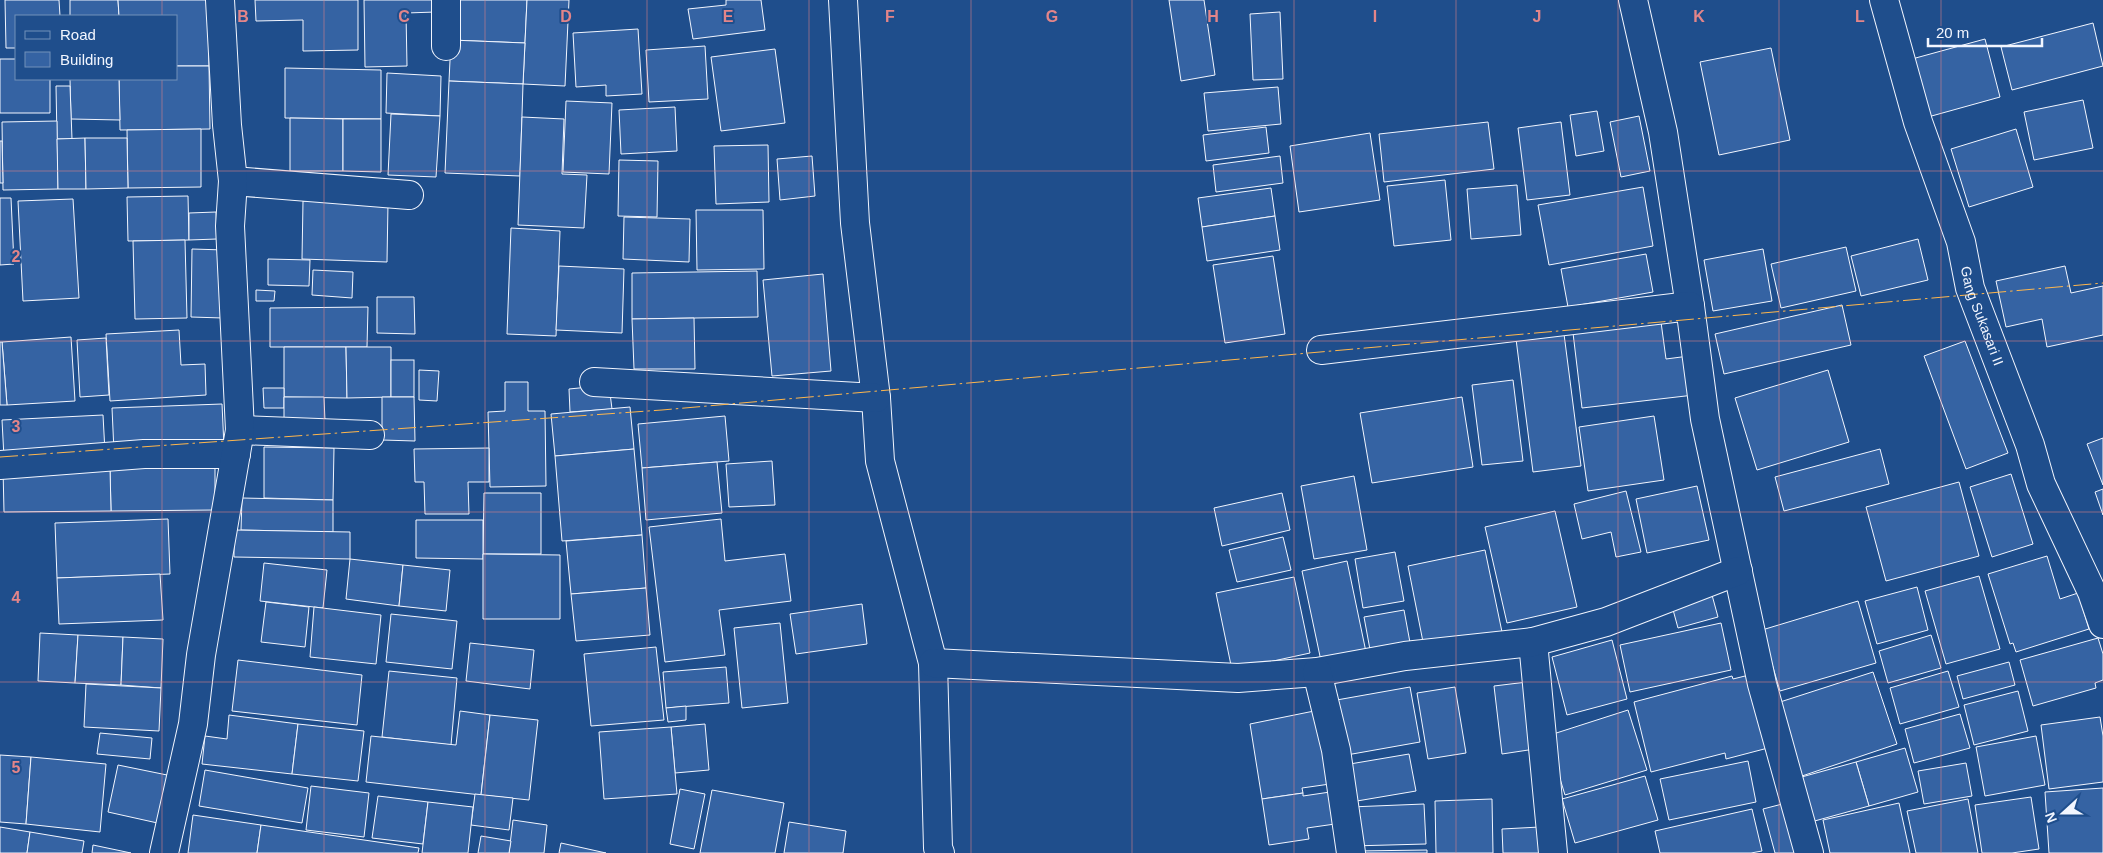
<svg xmlns="http://www.w3.org/2000/svg" width="2103" height="853" font-family="Arial,sans-serif">
<style>
.building{fill:#3563a3;stroke:#f2f6ff}
.lines{fill:none;stroke-linecap:round;stroke-linejoin:round}
.minor-casing{stroke:#f2f6ff;stroke-width:30}
.minor{stroke:#1f4e8c;stroke-width:28}
.power{stroke:#ffb74d;stroke-width:1;stroke-dasharray:18 4 2.5 4;stroke-linecap:butt}
.grid{fill:none;stroke:#e38589;stroke-width:1;stroke-opacity:0.55}
.labels{text-anchor:middle;stroke-width:4;stroke-linejoin:round;paint-order:stroke}
.street-label{font-size:14px;fill:#f2f6ff;stroke:#1f4e8c}
.grid-label{font-size:16px;text-anchor:middle;font-weight:bold;fill:#e38589;stroke:#1f4e8c;stroke-width:4;stroke-linejoin:round;paint-order:stroke}
</style>
<rect width="100%" height="100%" fill="#1f4e8c"/>
<g class="building">
<path d="M5 0H59L60 16H16V48H6Z"/>
<path d="M70 0H118L119 16H70Z"/>
<path d="M118 0H208L209 66H176V16H119Z"/>
<path d="M255 0H358V50L303 51V20L256 21Z"/>
<path d="M364 0H436V12L406 13 407 66 365 67Z"/>
<path d="M453 0H527L525 43 451 40Z"/>
<path d="M527 0H569L565 86 523 84Z"/>
<path d="M726 0H761L765 30 693 39 688 9 726 5Z"/>
<path d="M1169 0H1204L1215 75 1181 81Z"/>
<path d="M1280 12 1283 79 1253 80 1250 14Z"/>
<path d="M2093 23 2103 66 2012 90 2001 47Z"/>
<path d="M638 29 642 94 606 96V85L576 87 573 33Z"/>
<path d="M1985 39 2000 97 1928 117 1912 59Z"/>
<path d="M451 40 525 43 523 84 449 81Z"/>
<path d="M705 46 708 99 649 102 646 50Z"/>
<path d="M1771 48 1790 140 1719 155 1700 62Z"/>
<path d="M775 49 785 123 721 131 711 57Z"/>
<path d="M0 59H16V79H50V113H0Z"/>
<path d="M176 66H209L210 129 120 130 119 79H176Z"/>
<path d="M285 68 381 70V119L285 118Z"/>
<path d="M387 73 441 76 440 116 386 113Z"/>
<path d="M70 79H119L120 120 71 119Z"/>
<path d="M449 81 523 84 520 176 445 173Z"/>
<path d="M56 86H70L72 139H57Z"/>
<path d="M1278 87 1281 124 1208 131 1204 93Z"/>
<path d="M2083 100 2093 148 2034 160 2024 112Z"/>
<path d="M566 101 612 103 609 174 563 172Z"/>
<path d="M675 107 677 151 621 154 619 110Z"/>
<path d="M1597 111 1604 151 1576 156 1570 115Z"/>
<path d="M391 114 440 116 436 177 388 175Z"/>
<path d="M1639 116 1650 171 1621 177 1610 122Z"/>
<path d="M522 117 564 119 562 174 587 175 584 228 518 225Z"/>
<path d="M290 118 343 119V171H290Z"/>
<path d="M343 119H381V172L343 171Z"/>
<path d="M57 121 58 189 3 190 2 122Z"/>
<path d="M1488 122 1494 169 1384 182 1379 134Z"/>
<path d="M1561 122 1570 195 1527 200 1518 128Z"/>
<path d="M1266 127 1269 153 1206 161 1203 135Z"/>
<path d="M201 129V187L128 188 127 130Z"/>
<path d="M2016 129 2033 187 1969 207 1951 149Z"/>
<path d="M1370 133 1380 200 1299 212 1290 146Z"/>
<path d="M85 138 86 189H58L57 139Z"/>
<path d="M85 138H127L128 188 86 189Z"/>
<path d="M0 141H2L3 183H0Z"/>
<path d="M768 145 769 202 716 204 714 146Z"/>
<path d="M812 156 815 196 780 200 777 159Z"/>
<path d="M1280 156 1283 183 1216 192 1213 165Z"/>
<path d="M619 160 658 161 657 217 618 216Z"/>
<path d="M1445 180 1451 240 1394 246 1387 186Z"/>
<path d="M1517 185 1521 235 1471 239 1467 189Z"/>
<path d="M1643 187 1653 246 1549 265 1538 205Z"/>
<path d="M1271 188 1275 216 1202 227 1198 198Z"/>
<path d="M188 196 189 240 128 241 127 197Z"/>
<path d="M0 198H11L14 264 0 265Z"/>
<path d="M73 199 79 298 23 301 18 201Z"/>
<path d="M303 201 388 203 387 262 302 259Z"/>
<path d="M696 210H763L764 269 697 270Z"/>
<path d="M216 212 217 239 189 240V213Z"/>
<path d="M1275 216 1280 250 1207 261 1202 227Z"/>
<path d="M624 217 690 219 689 262 623 259Z"/>
<path d="M511 228 560 231 556 336 507 334Z"/>
<path d="M1918 239 1928 280 1861 296 1851 256Z"/>
<path d="M185 240 187 318 135 319 133 241Z"/>
<path d="M1846 247 1856 291 1781 308 1771 264Z"/>
<path d="M192 249 225 250 223 318 191 317Z"/>
<path d="M1763 249 1772 301 1713 311 1704 260Z"/>
<path d="M1646 254 1653 292 1568 307 1561 269Z"/>
<path d="M1273 256 1285 334 1225 343 1213 265Z"/>
<path d="M268 259 310 260 309 286 268 285Z"/>
<path d="M559 266 624 269 622 333 556 330Z"/>
<path d="M2065 266 2071 293 2103 286V335L2047 347 2042 319 2006 327 1996 281Z"/>
<path d="M313 270 353 272 352 298 312 295Z"/>
<path d="M757 271 758 317 632 319V273Z"/>
<path d="M823 274 831 371 772 376 763 280Z"/>
<path d="M256 290 275 291 274 301H256Z"/>
<path d="M377 297H414L415 334 377 333Z"/>
<path d="M1842 305 1851 345 1724 374 1715 334Z"/>
<path d="M368 307 367 347H270V308Z"/>
<path d="M694 318 695 369H634L632 319Z"/>
<path d="M1661 322 1666 359 1689 356 1694 395 1582 408 1573 333Z"/>
<path d="M179 330 181 365 205 364 206 395 110 401 106 334Z"/>
<path d="M1564 334 1581 466 1533 472 1516 339Z"/>
<path d="M71 337 75 401 7 405 2 342Z"/>
<path d="M106 338 109 395 80 397 77 340Z"/>
<path d="M1965 341 2008 453 1966 469 1924 356Z"/>
<path d="M0 342H2L7 405H0Z"/>
<path d="M284 347H346L347 398 284 397Z"/>
<path d="M346 347H391V397L347 398Z"/>
<rect x="391" y="360" width="23" height="37"/>
<path d="M419 370 439 371 437 401 419 400Z"/>
<path d="M1828 370 1849 442 1757 470 1735 398Z"/>
<path d="M1513 380 1523 461 1482 465 1472 385Z"/>
<path d="M505 382H528V411H545L546 486 490 487 488 412 505 411Z"/>
<path d="M609 385 612 409 570 412 569 389Z"/>
<path d="M263 388H284V408H264Z"/>
<path d="M284 397H324L325 422 284 423Z"/>
<path d="M382 397H414L415 441 382 440Z"/>
<path d="M1462 397 1473 467 1372 483 1360 413Z"/>
<path d="M222 404 224 447 114 452 112 408Z"/>
<path d="M630 407 634 449 555 456 551 414Z"/>
<path d="M103 415 105 452 4 458 2 420Z"/>
<path d="M725 416 729 461 642 468 638 424Z"/>
<path d="M1654 416 1664 480 1588 491 1579 427Z"/>
<path d="M2103 438V485L2087 444Z"/>
<path d="M264 447 334 448 333 500 264 498Z"/>
<path d="M489 448V482H468L469 514H425L424 482H415L414 449Z"/>
<path d="M634 449 642 535 562 541 555 456Z"/>
<path d="M1880 449 1889 484 1784 511 1775 477Z"/>
<path d="M772 461 775 505 729 507 726 464Z"/>
<path d="M717 462 722 513 646 520 642 468Z"/>
<path d="M215 467V510L111 511 110 468Z"/>
<path d="M3 468H110L111 511 4 512Z"/>
<path d="M2011 474 2033 544 1992 557 1970 487Z"/>
<path d="M1354 476 1367 550 1314 559 1301 486Z"/>
<path d="M1959 482 1979 556 1886 581 1866 507Z"/>
<path d="M1697 486 1709 540 1647 553 1636 499Z"/>
<path d="M2103 489V515L2095 492Z"/>
<path d="M1626 491 1641 552 1616 557 1611 532 1582 539 1574 504Z"/>
<path d="M484 493H541V554H483Z"/>
<path d="M1282 493 1290 530 1222 546 1214 508Z"/>
<path d="M242 498 333 500V532L241 530Z"/>
<path d="M1555 511 1577 607 1507 623 1485 527Z"/>
<path d="M168 519 170 574 57 578 55 523Z"/>
<path d="M721 519 725 561 785 554 791 601 719 610 725 655 665 662 649 527Z"/>
<path d="M416 520H483V559L416 558Z"/>
<path d="M234 530 350 532V559L234 557Z"/>
<path d="M642 535 646 588 571 594 566 541Z"/>
<path d="M1283 537 1291 570 1237 582 1229 550Z"/>
<path d="M1485 550 1502 632 1424 647 1408 566Z"/>
<path d="M1395 552 1404 601 1363 608 1355 559Z"/>
<path d="M483 554 560 555V619H483Z"/>
<path d="M2047 556 2060 599 2078 593 2089 629 2016 652 2013 643 2010 644 1988 574Z"/>
<path d="M350 559 403 565 399 606 346 599Z"/>
<path d="M1347 561 1366 652 1321 661 1302 571Z"/>
<path d="M264 563 327 570 323 608 260 601Z"/>
<path d="M403 565 450 570 446 611 399 606Z"/>
<path d="M160 574 163 620 59 624 57 578Z"/>
<path d="M1979 576 2000 649 1946 664 1925 591Z"/>
<path d="M1294 577 1310 653 1232 670 1216 593Z"/>
<path d="M1917 587 1928 630 1877 644 1865 601Z"/>
<path d="M646 588 650 635 576 641 571 594Z"/>
<path d="M1712 595 1718 617 1678 628 1672 606Z"/>
<path d="M1858 601 1876 663 1780 691 1762 630Z"/>
<path d="M266 602 309 607 305 647 261 642Z"/>
<path d="M862 604 867 644 796 654 790 614Z"/>
<path d="M314 607 381 615 376 664 310 657Z"/>
<path d="M1404 610 1411 648 1371 655 1364 617Z"/>
<path d="M391 614 457 621 452 669 386 662Z"/>
<path d="M780 623 788 703 742 708 734 628Z"/>
<path d="M1721 623 1731 670 1630 692 1620 645Z"/>
<path d="M40 633 78 635 75 683 38 681Z"/>
<path d="M78 635 123 637 121 685 75 683Z"/>
<path d="M1931 635 1941 668 1888 683 1879 651Z"/>
<path d="M123 637 163 639 161 688 121 685Z"/>
<path d="M2098 638 2103 654V680L2095 683 2096 688 2033 706 2020 660Z"/>
<path d="M1612 640 1627 699 1567 715 1552 657Z"/>
<path d="M470 643 534 650 530 689 466 681Z"/>
<path d="M656 647 664 720 591 726 584 654Z"/>
<path d="M238 660 362 675 357 725 232 711Z"/>
<path d="M2009 662 2015 685 1963 699 1957 676Z"/>
<path d="M726 667 729 703 666 708 663 672Z"/>
<path d="M389 671 457 678 451 745 382 737Z"/>
<path d="M1948 671 1959 707 1900 724 1890 688Z"/>
<path d="M1873 672 1897 744 1802 776 1777 703Z"/>
<path d="M1749 675 1768 748 1726 759 1725 753 1651 772 1634 702 1732 676 1733 679Z"/>
<path d="M1527 682 1535 749 1502 754 1494 686Z"/>
<path d="M86 684 161 688 159 731 84 727Z"/>
<path d="M1410 687 1420 742 1341 756 1331 701Z"/>
<path d="M1455 687 1466 753 1428 759 1417 693Z"/>
<path d="M2018 691 2028 731 1974 745 1964 705Z"/>
<path d="M686 706V720L668 722 666 708Z"/>
<path d="M1319 710 1330 784 1302 788 1303 793 1262 799 1250 724Z"/>
<path d="M1628 710 1647 770 1565 795 1547 736Z"/>
<path d="M460 711 490 715 481 795 366 782 371 736 456 745Z"/>
<path d="M1960 714 1970 748 1914 763 1905 729Z"/>
<path d="M229 715 298 724 292 774 202 764 205 736 227 739Z"/>
<path d="M490 715 538 720 529 800 481 795Z"/>
<path d="M2100 717 2103 736V782L2049 789 2041 725Z"/>
<path d="M298 724 364 731 358 781 292 774Z"/>
<path d="M705 724 709 770 675 773 671 727Z"/>
<path d="M671 727 677 794 604 799 599 732Z"/>
<path d="M100 733 152 738 150 759 97 754Z"/>
<path d="M2036 736 2045 785 1985 796 1976 747Z"/>
<path d="M1905 748 1918 792 1869 806 1856 762Z"/>
<path d="M1409 754 1416 791 1351 802 1344 765Z"/>
<path d="M0 755 31 757 26 824 0 822Z"/>
<path d="M31 757 106 764 100 832 26 824Z"/>
<path d="M1748 761 1756 802 1669 820 1660 779Z"/>
<path d="M1856 762 1869 806 1811 822 1798 778Z"/>
<path d="M1966 763 1972 796 1924 804 1918 771Z"/>
<path d="M118 765 172 776 162 824 108 812Z"/>
<path d="M205 770 308 788 302 823 199 806Z"/>
<path d="M1645 776 1658 820 1575 843 1562 799Z"/>
<path d="M311 786 369 793 364 837 306 830Z"/>
<path d="M2103 788V853H2049L2045 792Z"/>
<path d="M680 789 705 794 694 849 670 844Z"/>
<path d="M712 790 784 803 775 853H700Z"/>
<path d="M1330 792 1335 824 1307 828 1309 839 1269 845 1262 799 1303 793V796Z"/>
<path d="M475 794 513 798 509 830 471 825Z"/>
<path d="M378 796 428 802 423 844 372 838Z"/>
<path d="M2031 797 2039 849 2012 853H1982L1975 805Z"/>
<path d="M1492 799 1493 853H1436L1435 801Z"/>
<path d="M1968 799 1978 853H1916L1907 811Z"/>
<path d="M428 802 473 807 468 853H422Z"/>
<path d="M1790 802 1803 853H1775L1763 809Z"/>
<path d="M1899 803 1910 853H1830L1823 820Z"/>
<path d="M1424 804 1426 844 1351 846 1350 807Z"/>
<path d="M1752 809 1762 851 1751 853H1660L1655 831Z"/>
<path d="M193 815 261 825 257 853H188Z"/>
<path d="M513 820 547 825 544 853H509Z"/>
<path d="M789 822 846 831 843 853H784Z"/>
<path d="M261 825 419 848 418 853H257Z"/>
<path d="M0 827 30 832 27 853H0Z"/>
<path d="M1540 827 1541 853H1503L1502 829Z"/>
<path d="M30 832 84 841 82 853H27Z"/>
<path d="M481 836 511 841 509 853H478Z"/>
<path d="M561 843 606 853H559Z"/>
<path d="M93 845 131 853H92Z"/>
<path d="M1427 850V853H1356V851Z"/>
</g>
<g class="lines">
<g class="minor-casing">
<g id="minor">
<path d="M446 0V46"/>
<path d="M843 0 855 223 876 398 880 461 933 663 938 848 940 853"/>
<path d="M1633 0 1663 132 1690 306 1705 419 1762 684 1809 853"/>
<path id="s1" d="M1884 0 1918 122 1961 242 1970 288 2030 445 2041 484 2092 592 2103 624"/>
<path d="M233 181 409 195"/>
<path d="M1321 350 1690 306"/>
<path d="M594 382 876 398"/>
<path d="M240 430 370 435"/>
<path d="M0 465 144 454H236"/>
<path d="M1533 642 1553 853"/>
<path d="M933 663 1238 678 1317 672 1405 656 1533 642 1606 622 1738 571"/>
<path d="M1317 672 1336 750 1351 853"/>
<path d="M164 853 193 724 201 655 240 430 230 226 233 181 227 125 220 0"/>
</g>
</g>
<use href="#minor" class="minor"/>
<path class="power" d="M0 457 662 410 2103 283"/>
</g>
<path class="grid" d="M162 0V16M324 0V853M485 0V853M647 0V853M809 0V853M971 0V853M1132 0V853M1294 0V853M1456 0V853M1618 0V853M1779 0V853M1941 0V853M162 79V853M0 171H2103M0 341H2103M0 512H2103M0 682H2103"/>
<g class="labels">
<g class="street-label">
<text dy="5" stroke="none"><textPath href="#s1" startOffset="331">Gang Sukasari II</textPath></text>
</g>
</g>
<g class="grid-label">
<text x="243" y="22">B</text>
<text x="404" y="22">C</text>
<text x="566" y="22">D</text>
<text x="728" y="22">E</text>
<text x="890" y="22">F</text>
<text x="1052" y="22">G</text>
<text x="1213" y="22">H</text>
<text x="1375" y="22">I</text>
<text x="1537" y="22">J</text>
<text x="1699" y="22">K</text>
<text x="1860" y="22">L</text>
<text x="16" y="262">2</text>
<text x="16" y="432">3</text>
<text x="16" y="603">4</text>
<text x="16" y="773">5</text>
</g>
<rect x="15" y="15" width="162" height="65" fill="#1f4e8c" stroke="#7391ba"/>
<rect x="25" y="31" width="25" height="8" fill="#1f4e8c" stroke="#7391ba"/>
<text x="60" y="40" font-size="15" fill="#f2f6ff">Road</text>
<rect x="25" y="52" width="25" height="15" fill="#3563a3" stroke="#7391ba"/>
<text x="60" y="65" font-size="15" fill="#f2f6ff">Building</text>
<g transform="translate(2063 813) rotate(249)" stroke="#1f4e8c" stroke-width="4" paint-order="stroke">
<path d="M0-4L9 19L0 12L-9 19Z" fill="#f2f6ff"/>
<text y="-8" font-size="14" font-weight="bold" text-anchor="middle" fill="#f2f6ff">N</text>
</g>
<path d="M1928 38v8h114v-8" fill="none" stroke="#f2f6ff" stroke-width="2.5"/>
<text x="1936" y="38" font-size="15" fill="#f2f6ff" stroke="#1f4e8c" stroke-width="4" paint-order="stroke">20 m</text>
</svg>
